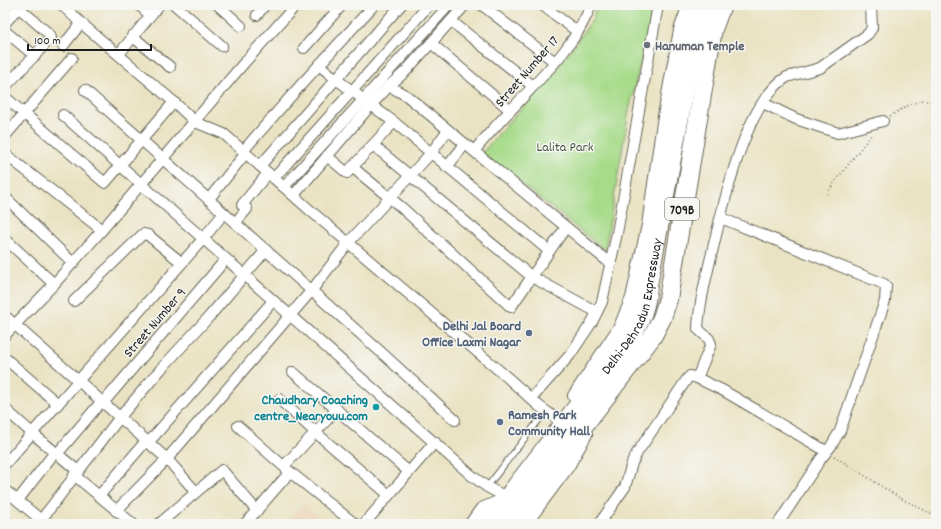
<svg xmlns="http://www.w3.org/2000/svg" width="941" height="529" font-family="Dekko,sans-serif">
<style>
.built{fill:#ead8ba}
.green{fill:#a7db8a;stroke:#627c53}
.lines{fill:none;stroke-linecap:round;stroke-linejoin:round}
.lane-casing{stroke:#646256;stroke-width:7}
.street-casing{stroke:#646256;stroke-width:12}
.secondary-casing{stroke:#646256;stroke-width:16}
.primary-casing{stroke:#646256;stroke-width:18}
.highway-casing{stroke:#646256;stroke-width:20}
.path{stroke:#646256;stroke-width:1.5;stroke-dasharray:1 3;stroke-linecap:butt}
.lane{stroke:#fff;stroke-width:5}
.street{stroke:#fff;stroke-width:10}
.secondary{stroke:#fff;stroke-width:14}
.primary{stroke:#fff;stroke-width:16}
.highway{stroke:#fff;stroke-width:18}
.worship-dot{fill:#6b7280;stroke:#f6f6f2;stroke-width:1.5}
.service-dot{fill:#5c6f8a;stroke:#f6f6f2;stroke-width:1.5}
.culture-dot{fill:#0f9aa8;stroke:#f6f6f2;stroke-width:1.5}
.labels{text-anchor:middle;stroke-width:3;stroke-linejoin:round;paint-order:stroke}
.shield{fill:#f6f6f2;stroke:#5d5d5c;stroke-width:1}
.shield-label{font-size:13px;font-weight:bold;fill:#1c1c1c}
.worship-label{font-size:14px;font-weight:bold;fill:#5b616d;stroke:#f6f6f2;text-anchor:start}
.street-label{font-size:14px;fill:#1c1c1c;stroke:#f6f6f2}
.park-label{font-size:14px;fill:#46553d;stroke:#f6f6f2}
.service-label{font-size:14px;font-weight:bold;fill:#4e5e75;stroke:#f6f6f2;text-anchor:end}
.culture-label{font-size:14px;font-weight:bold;fill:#0d838f;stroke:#f6f6f2;text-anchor:end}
</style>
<rect width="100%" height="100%" fill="#f6f6f2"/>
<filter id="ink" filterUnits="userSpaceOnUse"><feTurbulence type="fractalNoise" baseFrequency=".025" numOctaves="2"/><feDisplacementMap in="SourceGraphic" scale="8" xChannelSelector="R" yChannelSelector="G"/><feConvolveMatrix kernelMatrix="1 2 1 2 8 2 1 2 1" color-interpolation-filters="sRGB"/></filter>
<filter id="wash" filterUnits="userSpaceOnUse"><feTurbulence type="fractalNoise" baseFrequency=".012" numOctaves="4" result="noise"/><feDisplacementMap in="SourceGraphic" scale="16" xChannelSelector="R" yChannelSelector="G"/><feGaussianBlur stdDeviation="0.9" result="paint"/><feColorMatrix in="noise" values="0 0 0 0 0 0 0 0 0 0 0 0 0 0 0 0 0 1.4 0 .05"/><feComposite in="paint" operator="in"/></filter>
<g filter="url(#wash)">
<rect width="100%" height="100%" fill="#eae3c3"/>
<path class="built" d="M304 502 325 524H285Z"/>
<path class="green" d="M596 5H654L629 111 605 250 482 153 562 62 593 19Z"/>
</g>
<g filter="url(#ink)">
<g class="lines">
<g class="lane-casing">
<path id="lane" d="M487 487 546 411"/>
</g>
<g class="street-casing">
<g id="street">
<path d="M62 5 81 23 174 102 195 122 224 134 312 212 508 378 539 406 558 420"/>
<path d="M139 5 150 15"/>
<path d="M175 5 222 46"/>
<path d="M218 5 241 26"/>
<path d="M401 5 336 79 394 122 549 251"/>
<path d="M482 5 555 62"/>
<path d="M542 5 578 32"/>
<path d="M257 15 265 5"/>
<path d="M451 21 533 86"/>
<path d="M5 23 19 7"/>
<path d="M5 31 35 56"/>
<path d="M132 36 170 67"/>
<path d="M431 43 510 110"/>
<path d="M63 46 81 23"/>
<path d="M304 48 342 5"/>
<path d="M119 54 159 5"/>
<path d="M389 86 407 96 611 264"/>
<path d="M5 87 51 38 50 35 16 5"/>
<path d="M85 90 382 353 455 420"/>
<path d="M5 97 105 183 174 102"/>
<path d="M763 103 796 119 838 133 883 121"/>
<path d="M63 115 471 475 487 487 508 498"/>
<path d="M5 136 72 58"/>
<path d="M373 145 532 277 597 312"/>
<path d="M243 151 299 87 374 5"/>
<path d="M474 151C486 137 498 123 511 110 541 77 575 47 591 5"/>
<path d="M5 154 102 230"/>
<path d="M327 156 347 173 394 122"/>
<path d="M260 166 336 79 319 65"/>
<path d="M352 167 401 207 511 307 566 227"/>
<path d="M447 167 465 144"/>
<path d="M274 178 429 5"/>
<path d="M284 187 449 5"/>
<path d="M294 195 371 105 389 86 406 71 465 5"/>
<path d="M5 197 73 263"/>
<path d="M209 199 245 154"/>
<path d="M721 218 884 284 886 286 885 301 840 431 831 446 820 460 778 524"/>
<path d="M235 223 247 209 242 205 268 173"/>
<path d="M5 239 54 284"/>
<path d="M74 301 143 234 148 235 182 263"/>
<path d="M5 316 167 459 196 492"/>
<path d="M5 335 54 284 102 230 244 63 296 5"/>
<path d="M5 358 58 404"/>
<path d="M293 372 409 472"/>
<path d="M697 378 711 344 709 339 698 329C699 302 707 275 713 248 724 203 745 102 787 77L820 68 868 34 872 28 871 5"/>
<path d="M279 399 315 432 389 495"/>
<path d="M531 399 570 355 592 322 602 302 617 233 658 5"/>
<path d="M103 403 226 259"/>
<path d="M5 409 32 433 78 471"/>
<path d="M238 426 290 472 355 524"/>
<path d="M148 443 273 301"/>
<path d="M57 454 102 401"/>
<path d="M5 464 203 239 224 213"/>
<path d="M284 466 337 409"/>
<path d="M74 475 133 524"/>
<path d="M5 490 46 524"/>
<path d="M99 496 146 441"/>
<path d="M18 500 55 452"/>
<path d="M116 511 167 459 312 290 349 242 431 153 448 130"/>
<path d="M41 520 120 417 161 369 208 318 266 250"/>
<path d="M159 524 222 470 257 511"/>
<path d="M245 524 290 472"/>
<path d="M364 524 435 442"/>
<path d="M599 524 625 487 632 463 637 453 687 379 690 376 697 378 724 391 826 451"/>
</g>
</g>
<g class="secondary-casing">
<g id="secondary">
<path d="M575 396 621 327 633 298 649 225 665 116 681 30 690 5"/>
<path d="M472 524 482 510 505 500"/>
<path d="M524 524 567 466 585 434"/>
</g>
</g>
<g class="primary-casing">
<path id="primary" d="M692 5 694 32"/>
</g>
<g class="highway-casing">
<g id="highway">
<path id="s1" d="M487 524 632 335C642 319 647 303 648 285L695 36 704 5"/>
<path d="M508 524 652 337 662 318 668 299 713 29 722 5"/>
</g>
</g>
<g class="path">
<path d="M890 116 909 105 922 100 936 103"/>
<path d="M827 194 834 183 872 134"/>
<path d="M834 456 900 498 936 516"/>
</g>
<use href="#lane" class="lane"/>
<use href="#street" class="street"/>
<use href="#secondary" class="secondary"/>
<use href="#primary" class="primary"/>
<use href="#highway" class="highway"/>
</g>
</g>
<circle class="worship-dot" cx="647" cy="45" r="4"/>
<g class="service-dot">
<circle cx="529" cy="333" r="4"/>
<circle cx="500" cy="422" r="4"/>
</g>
<circle class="culture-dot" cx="376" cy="407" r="4"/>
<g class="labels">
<rect class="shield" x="665" y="198" width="34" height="22" rx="3"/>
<g class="shield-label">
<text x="682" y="214">709B</text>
</g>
<g class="worship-label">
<text x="655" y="50">Hanuman Temple</text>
</g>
<g class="street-label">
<text transform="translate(526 71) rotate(-49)" y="5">Street Number 17</text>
<text dy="5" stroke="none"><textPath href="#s1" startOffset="265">Delhi-Dehradun Expressway</textPath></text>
<text transform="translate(154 322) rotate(-49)" y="5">Street Number 9</text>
</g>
<g class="park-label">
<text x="565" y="151">Lalita Park</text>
</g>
<g class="service-label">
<text x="521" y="330">Delhi Jal Board<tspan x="521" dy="16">Office Laxmi Nagar</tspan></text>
<text x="508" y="419" text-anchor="start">Ramesh Park<tspan x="508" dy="16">Community Hall</tspan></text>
</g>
<g class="culture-label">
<text x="368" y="404">Chaudhary Coaching<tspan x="368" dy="16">centre_Nearyouu.com</tspan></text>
</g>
</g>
<rect width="941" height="529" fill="none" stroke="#f6f6f2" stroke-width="20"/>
<path d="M28 44v6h123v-6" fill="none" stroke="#1c1c1c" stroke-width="2"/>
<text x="34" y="44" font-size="12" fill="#1c1c1c" stroke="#f6f6f2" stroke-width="3" paint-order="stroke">100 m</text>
</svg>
